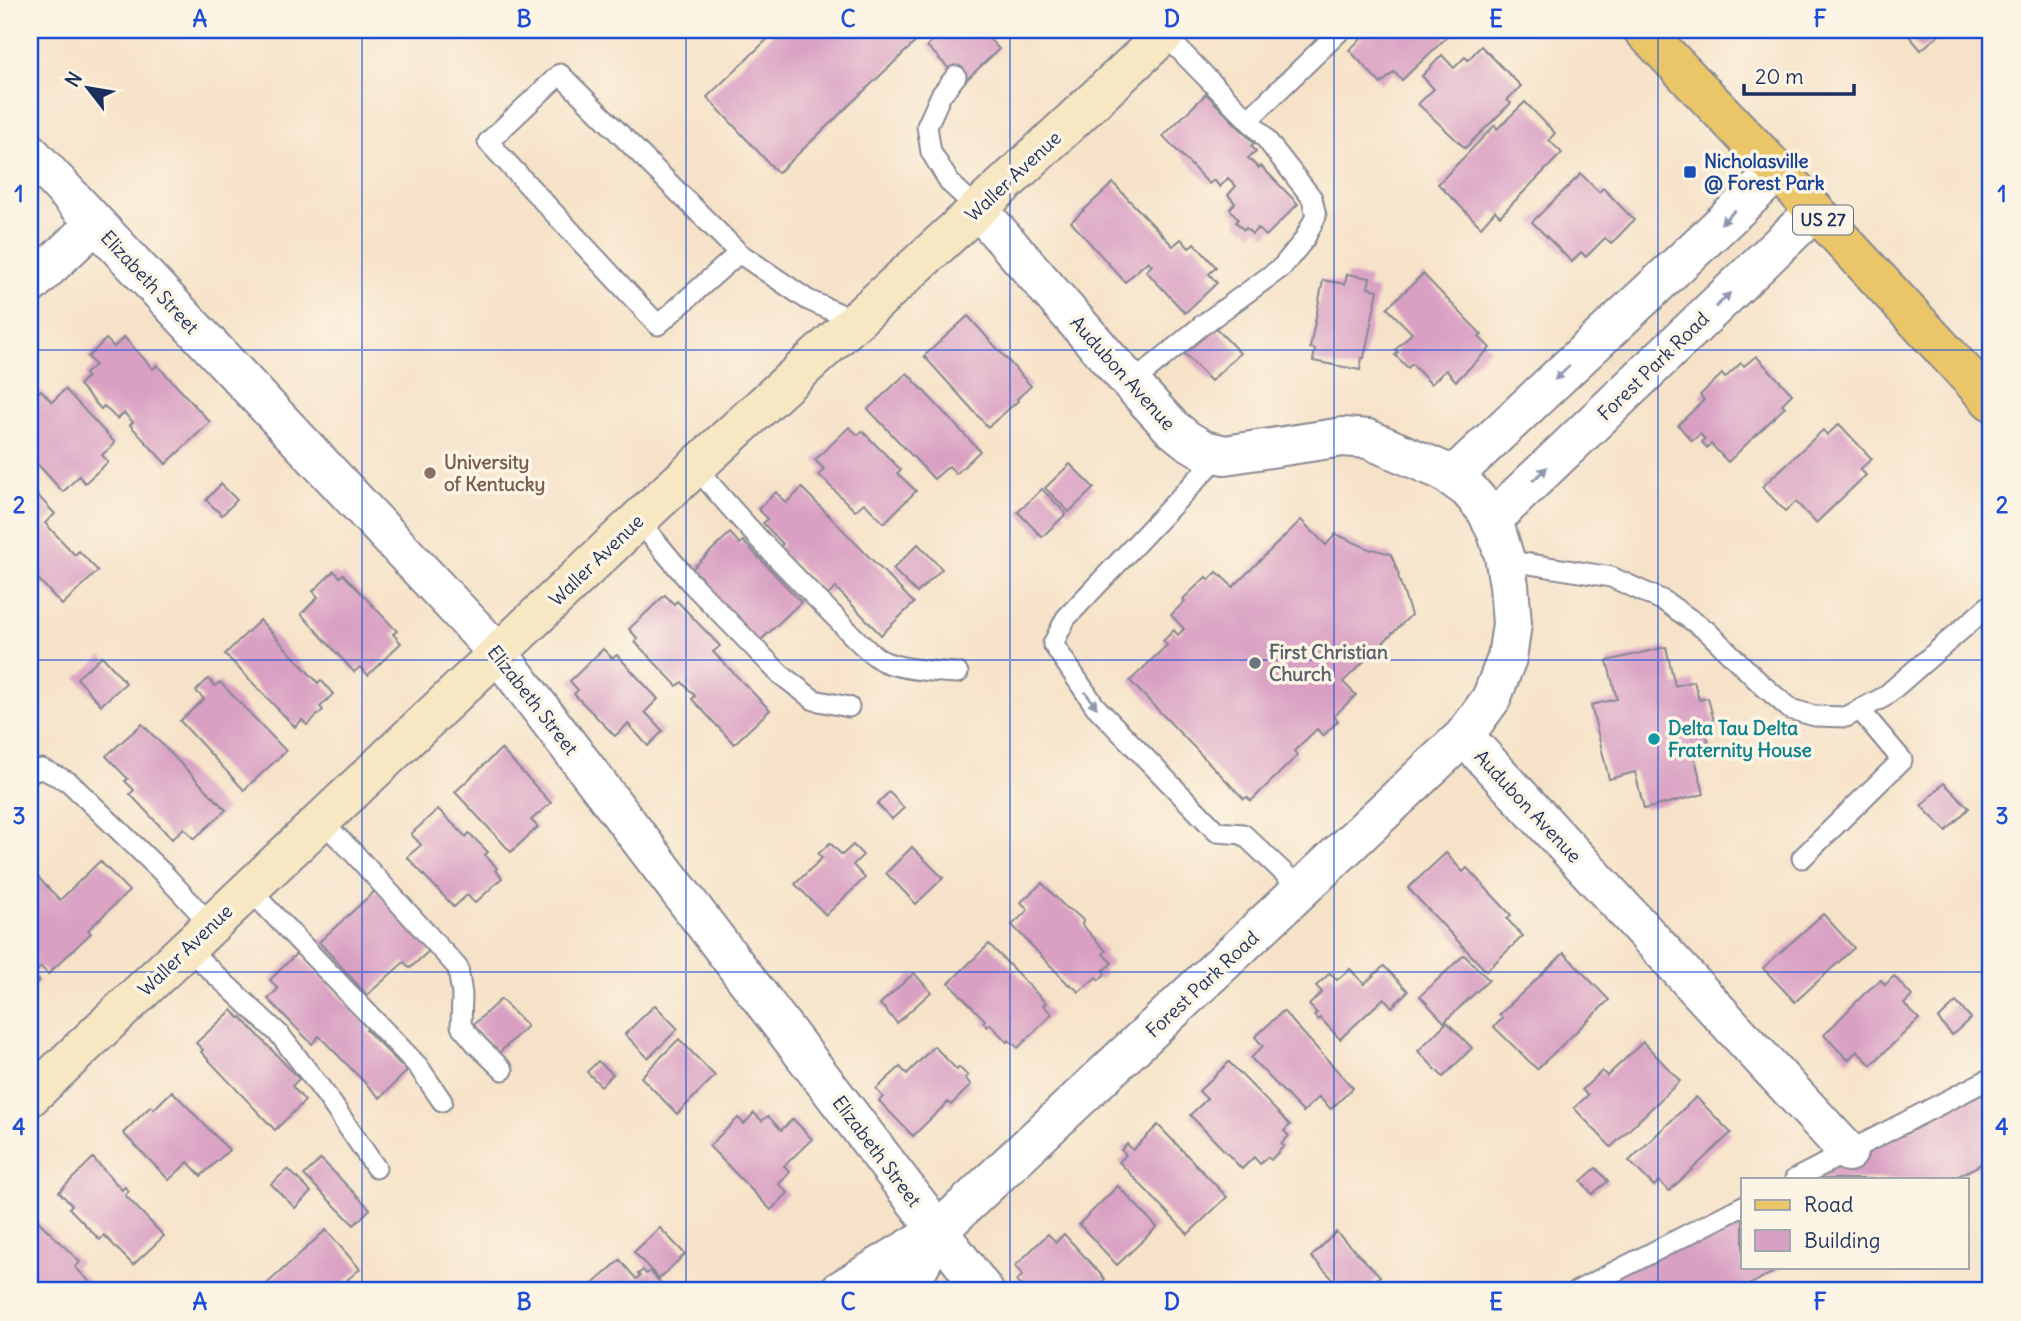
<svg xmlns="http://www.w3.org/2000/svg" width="2021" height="1321" font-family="Delius,sans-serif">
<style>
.building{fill:#d9a0c3}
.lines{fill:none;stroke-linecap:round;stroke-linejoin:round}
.service-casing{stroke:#888893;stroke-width:23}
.minor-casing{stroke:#888893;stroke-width:42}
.secondary-casing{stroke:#888893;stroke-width:42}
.primary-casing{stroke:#888893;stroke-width:42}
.service{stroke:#fff;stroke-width:19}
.minor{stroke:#fff;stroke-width:38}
.secondary{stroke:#f7e8c3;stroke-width:38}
.primary{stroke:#ebc669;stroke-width:38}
.oneway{fill:#8d97ae}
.grid{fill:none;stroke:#1d4ed8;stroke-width:2;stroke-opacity:0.55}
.transit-dot{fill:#1a4fb4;stroke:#fcf5e5;stroke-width:2.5}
.education-dot{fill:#8d6e63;stroke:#fcf5e5;stroke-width:2.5}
.worship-dot{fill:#6b7280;stroke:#fcf5e5;stroke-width:2.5}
.culture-dot{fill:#0f9aa8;stroke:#fcf5e5;stroke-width:2.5}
.labels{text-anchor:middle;stroke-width:7;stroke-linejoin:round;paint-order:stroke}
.shield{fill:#fcf5e5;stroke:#5e6a86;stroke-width:2}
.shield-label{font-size:18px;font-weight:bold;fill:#1b2f5e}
.transit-label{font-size:19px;font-weight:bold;fill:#164399;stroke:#fcf5e5;text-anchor:start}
.street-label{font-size:19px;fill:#1b2f5e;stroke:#fcf5e5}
.education-label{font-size:19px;font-weight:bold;fill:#785e54;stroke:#fcf5e5;text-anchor:start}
.worship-label{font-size:19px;font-weight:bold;fill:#5b616d;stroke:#fcf5e5;text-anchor:start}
.culture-label{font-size:19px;font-weight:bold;fill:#0d838f;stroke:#fcf5e5;text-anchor:start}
.neatline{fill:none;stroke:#1d4ed8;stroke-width:2.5}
.grid-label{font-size:23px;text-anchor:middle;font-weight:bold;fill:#1d4ed8}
</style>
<rect width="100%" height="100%" fill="#fcf5e5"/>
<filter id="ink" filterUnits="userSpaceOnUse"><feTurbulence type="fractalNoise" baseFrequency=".0143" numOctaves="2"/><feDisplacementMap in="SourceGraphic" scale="14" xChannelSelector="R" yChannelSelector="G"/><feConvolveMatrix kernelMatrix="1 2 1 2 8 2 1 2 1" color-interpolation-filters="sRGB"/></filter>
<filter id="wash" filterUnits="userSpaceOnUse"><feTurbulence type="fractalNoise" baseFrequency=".00686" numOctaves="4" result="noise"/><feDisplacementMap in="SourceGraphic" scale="28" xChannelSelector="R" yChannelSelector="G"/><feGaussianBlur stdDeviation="1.57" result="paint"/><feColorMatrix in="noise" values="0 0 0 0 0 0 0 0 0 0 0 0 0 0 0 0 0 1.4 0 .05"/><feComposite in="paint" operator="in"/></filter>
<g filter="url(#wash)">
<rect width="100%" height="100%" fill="#f6e2c8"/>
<g id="blocks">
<g class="building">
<path d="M777 30H981L999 49 963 83 927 46 935 38 928 30 778 173 707 97Z"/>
<path d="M1366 30H1448L1445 33 1448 36 1402 80 1394 72 1381 84 1349 50 1362 38 1360 36Z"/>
<path d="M1904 30H1945L1921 50Z"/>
<path d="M1481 46 1521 86 1507 100 1511 103 1465 148 1418 104 1434 89 1422 76 1442 55 1454 68 1465 57 1468 60Z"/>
<path d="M1206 94 1254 143 1251 146 1256 151 1248 158 1259 168 1261 166 1298 204 1266 236 1258 228 1252 234 1246 228 1244 230 1236 222 1238 219 1230 209 1235 203 1228 195 1236 186 1228 178 1220 187 1214 180 1209 184 1163 136Z"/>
<path d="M1525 102 1555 133 1549 140 1562 153 1500 216 1495 211 1481 227 1438 184 1495 125 1497 129Z"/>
<path d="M1581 174 1599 192 1603 188 1634 220 1611 244 1605 238 1586 257 1581 252 1572 262 1532 222Z"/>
<path d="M1113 183 1173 246 1181 239 1189 248 1194 243 1216 267 1209 274 1217 283 1185 313 1146 271 1152 265 1148 261 1125 282 1071 222Z"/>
<path d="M1347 274 1370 278 1368 288 1378 290 1364 358H1362L1360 370 1313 361 1315 349 1310 348 1323 280 1345 284Z"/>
<path d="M1423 274 1482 335 1479 337 1490 348 1456 381 1446 370 1431 384 1412 364 1408 368 1395 355 1398 352 1395 350 1412 333 1387 308Z"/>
<path d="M968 316 1031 386 1017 399 1018 401 988 427 924 356Z"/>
<path d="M1212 324 1240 353 1211 381 1183 352Z"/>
<path d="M124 337 153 369 157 365 210 422 166 464 130 425 133 422 124 413 117 419 104 406 101 409 79 385 87 377 85 374 95 365 88 357 106 339 114 347Z"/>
<path d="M1756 356 1792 394 1782 404 1785 407 1728 462 1711 444 1707 448 1702 442 1705 439 1700 434 1692 441 1678 425 1704 400 1700 395 1722 374 1725 378 1741 363 1744 366Z"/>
<path d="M907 373 980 451 956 474 949 466 934 479 868 409Z"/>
<path d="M65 389 115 443 102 455 108 462 85 483 79 476 63 492 30 456V396L32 399 41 390 52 402Z"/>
<path d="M1839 424 1872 459 1860 469 1866 475 1816 523 1796 502 1785 511 1762 487 1823 430 1827 435Z"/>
<path d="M849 427 858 435 862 431 901 470 897 473 916 491 884 523 864 503 855 511 819 475 824 469 815 460Z"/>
<path d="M1070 464 1094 488 1069 512 1045 488Z"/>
<path d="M221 484 237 500 222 515 206 500Z"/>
<path d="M30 487 55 514 45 523 75 555 79 551 98 571 62 605 30 570Z"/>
<path d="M802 488 914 603 881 635 836 588 828 595 792 559 788 563 776 551 783 544 763 523 768 519 758 509 776 492 786 503Z"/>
<path d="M1042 489 1066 514 1042 537 1018 512Z"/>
<path d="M1301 520 1326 545 1336 534 1371 550 1373 549 1391 554 1399 575 1398 576 1411 615 1343 682 1356 695 1334 716 1338 721 1323 736 1317 729 1294 751 1298 755 1251 801 1247 797 1244 799 1130 681 1167 645 1163 641 1174 630 1178 635 1184 629 1171 615 1185 601 1183 599 1206 577 1209 580 1217 572 1233 587Z"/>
<path d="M730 533 740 544 743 541 801 602 758 643 699 581 702 578 692 569Z"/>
<path d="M918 544 942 569 917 593 893 569Z"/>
<path d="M334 571 340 577 343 574 397 631 393 634 401 643 368 675 360 667 354 672 301 614 318 597 313 591Z"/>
<path d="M665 595 674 604 677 601 720 646 713 652 770 710 734 744 692 699 695 696 682 682 677 686 635 642 638 639 629 629Z"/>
<path d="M260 620 318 683 321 680 333 694 320 707 323 710 307 725 302 720 295 727 225 654Z"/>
<path d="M1666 647 1675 686 1694 681 1699 700 1708 698 1715 725 1705 728 1711 751 1694 755 1704 794 1644 809 1635 772 1609 779 1591 705 1617 699 1607 661Z"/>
<path d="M603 649 612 658 617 655 658 699 645 712 663 731 648 746 628 724 615 736 574 694 578 690 570 681Z"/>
<path d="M102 656 126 683 101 705 77 678Z"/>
<path d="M208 679 215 686 220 682 286 751 244 790 180 721 204 699 196 691Z"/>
<path d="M142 724 226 810 194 839 184 828 172 839 130 794 134 790 125 781 128 779 106 756Z"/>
<path d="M501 749 551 803 531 820 538 827 511 852 455 792Z"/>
<path d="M1944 783 1969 808 1946 831 1921 806Z"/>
<path d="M889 792 904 808 892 819 877 804Z"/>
<path d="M438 809 466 837 469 833 488 852 485 855 497 868 495 870 502 878 475 903 467 895 454 907 407 857 421 845 411 834Z"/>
<path d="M830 843 842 855 853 845 863 855 853 865 865 878 826 915 795 884 822 858 818 854Z"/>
<path d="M912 847 943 878 916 904 886 873Z"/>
<path d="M1446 853 1463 872 1467 868 1511 915 1507 919 1523 936 1486 971 1408 888Z"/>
<path d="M100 861 129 891 88 930 91 933 48 974 41 967 33 974 39 981 30 989V869L60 900Z"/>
<path d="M1042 883 1066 908 1074 912 1083 920 1082 925 1106 951 1103 954 1112 963 1103 971 1105 974 1099 980 1096 977 1079 992 1070 984 1069 985 1012 925 1028 910 1021 902Z"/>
<path d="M376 890 430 950 410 968 404 962 367 995 319 942Z"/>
<path d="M1823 914 1854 948 1795 1002 1763 968Z"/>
<path d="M989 944 1046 1003 1043 1005 1052 1014 1018 1048 1009 1040 1007 1042 990 1024 987 1027 983 1022 985 1020 949 983Z"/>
<path d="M297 953 369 1027 366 1030 407 1071 380 1098 319 1036 312 1044 268 999 278 989 270 980Z"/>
<path d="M1564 953 1609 1000 1537 1069 1494 1027 1503 1018 1499 1015Z"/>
<path d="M1464 955 1489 980 1444 1022 1420 996Z"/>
<path d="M1384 966 1408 991 1392 1007 1384 998 1340 1039 1320 1018 1318 1020 1314 1016 1317 1013 1309 1005 1322 992 1316 986 1330 973 1337 980 1350 969 1364 984Z"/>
<path d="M914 973 931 992 897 1023 880 1004Z"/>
<path d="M1894 976 1912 996 1904 1004 1919 1019 1871 1065 1857 1051 1848 1060 1824 1035 1866 992 1881 980 1885 985Z"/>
<path d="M501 999 527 1026 499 1053 473 1025Z"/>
<path d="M1956 1002 1971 1018 1952 1035 1938 1019Z"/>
<path d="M655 1005 678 1029 648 1058 625 1034Z"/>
<path d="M232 1010 239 1018 241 1017 299 1079 292 1086 305 1101 275 1130 201 1052 203 1050 196 1043Z"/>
<path d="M1283 1011 1353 1088 1331 1109 1319 1097 1303 1112 1251 1058 1263 1046 1255 1037Z"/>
<path d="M1447 1022 1472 1048 1443 1077 1418 1051Z"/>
<path d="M679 1039 715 1076 677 1114 641 1077Z"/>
<path d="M1643 1042 1680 1081 1611 1147 1574 1108 1588 1095 1582 1090 1602 1071 1607 1076Z"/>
<path d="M934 1046 957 1070 959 1067 968 1076 965 1078 971 1085 951 1105 948 1102 913 1136 879 1101 883 1097 876 1089 900 1067 907 1074Z"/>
<path d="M598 1061 613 1074 601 1086 587 1072Z"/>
<path d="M1229 1062 1290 1125 1284 1131 1289 1136 1281 1144 1284 1146 1271 1160 1267 1157 1260 1164 1254 1157 1242 1169 1190 1115 1207 1099 1199 1091Z"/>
<path d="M1978 1086 1991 1111V1159L1953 1179H1799Z"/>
<path d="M172 1091 229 1150 201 1176 188 1162 169 1180 123 1133 151 1106 154 1109Z"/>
<path d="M1696 1097 1731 1133 1669 1191 1659 1181 1654 1186 1629 1161Z"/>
<path d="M754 1113 762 1121 768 1116 781 1130 793 1119 812 1139 784 1166 790 1172 779 1184 788 1193 771 1210 709 1146 738 1118 744 1124Z"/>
<path d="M1158 1125 1227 1197 1188 1234 1119 1162 1126 1155 1121 1150 1127 1144 1133 1150Z"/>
<path d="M93 1158 122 1190 125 1187 129 1191 125 1195 164 1236 133 1265 104 1235 100 1240 69 1208 72 1205 59 1192Z"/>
<path d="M321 1159 370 1209 354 1225 304 1175Z"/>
<path d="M1596 1168 1608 1181 1592 1194 1581 1181Z"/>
<path d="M288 1169 311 1192 295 1208 271 1184Z"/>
<path d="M1118 1186 1157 1227 1117 1265 1079 1224Z"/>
<path d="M1743 1209V1267H1784L1737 1291H1584Z"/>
<path d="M30 1213 80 1262 75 1267 99 1291H40L34 1285 30 1290Z"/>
<path d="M660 1228 685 1254 659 1279 634 1252Z"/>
<path d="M326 1230 360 1269 334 1291H259Z"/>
<path d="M1336 1232 1380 1276 1364 1291H1345L1311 1257Z"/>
<path d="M1048 1234 1056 1242 1064 1234 1105 1279 1092 1291H1026L1016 1281 1023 1275 1015 1266Z"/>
<path d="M620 1260 636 1279 640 1276 638 1274 643 1270 646 1274 650 1271 668 1291H591L588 1288Z"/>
</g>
</g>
</g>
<g filter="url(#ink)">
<use href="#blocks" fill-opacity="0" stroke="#888893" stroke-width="2"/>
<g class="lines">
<g class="service-casing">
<g id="service">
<path d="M956 76 941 95 927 126 931 152 950 183 978 209"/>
<path d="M1248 120 1341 30"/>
<path d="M739 253 658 325 488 142 560 74 739 253 808 300 856 321"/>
<path d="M1132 383 1201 326 1282 267 1304 240 1316 216 1312 198 1262 134 1164 34"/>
<path d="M1221 454 1066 618 1053 644 1095 706 1217 832 1243 834 1302 890"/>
<path d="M696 467C740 521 788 570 837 619 847 630 872 657 885 662 902 669 939 672 958 673"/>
<path d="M638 520 689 581 780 674 814 700 849 707"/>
<path d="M1505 560 1611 577 1664 601 1707 631 1760 683 1790 709 1815 716 1846 717 1884 697 1991 604"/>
<path d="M30 772 42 769 69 782 164 874 211 925"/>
<path d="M321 821 351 850 458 968 462 995 461 1026 478 1046 503 1070"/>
<path d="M1802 858 1902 760 1860 710"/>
<path d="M249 889 418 1066 442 1101"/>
<path d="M187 948 280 1035 326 1095 376 1168"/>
<path d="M1795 1179 1991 1078"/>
<path d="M1577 1291 1743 1206"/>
</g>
</g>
<g class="minor-casing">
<g id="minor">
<path d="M30 153 498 653 984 1291"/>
<path d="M30 285 95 224"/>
<path d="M1452 477 1778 171"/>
<path d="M1491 521 1815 211"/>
<path d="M1464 736 1848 1152"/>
<path d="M839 1291 938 1231 1464 736 1491 699 1507 658 1512 624 1509 585 1504 556 1497 533 1486 510 1468 489 1443 471 1368 439 1343 437 1225 455 1204 450 1187 440 1171 427 1109 359 978 209"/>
<path d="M906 1291 937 1233"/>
</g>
</g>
<g class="secondary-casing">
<path id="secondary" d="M30 1097 657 502 978 209 1169 30"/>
</g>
<g class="primary-casing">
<path id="primary" d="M1643 30 1793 187 1991 401"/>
</g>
<use href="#service" class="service"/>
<use href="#minor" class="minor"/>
<use href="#secondary" class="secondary"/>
<use href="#primary" class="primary"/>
</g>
<defs><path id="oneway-solid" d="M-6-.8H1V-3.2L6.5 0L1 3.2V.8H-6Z" transform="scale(1.75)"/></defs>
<g class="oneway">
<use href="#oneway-solid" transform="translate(1728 217) rotate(137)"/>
<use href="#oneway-solid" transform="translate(1723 300) rotate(-44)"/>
<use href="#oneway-solid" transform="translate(1562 373) rotate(137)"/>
<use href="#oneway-solid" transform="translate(1540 474) rotate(-44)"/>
<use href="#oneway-solid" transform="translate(1091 700) rotate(54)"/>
</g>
</g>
<path class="grid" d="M362 30V1291M686 30V1291M1010 30V1291M1334 30V1291M1658 30V1291M30 350H1991M30 660H1991M30 972H1991"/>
<rect class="transit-dot" x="1683" y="165" width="14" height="14" rx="3.5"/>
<circle class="education-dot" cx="430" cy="473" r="7"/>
<circle class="worship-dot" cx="1255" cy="663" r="7"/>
<circle class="culture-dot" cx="1654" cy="739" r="7"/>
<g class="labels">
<rect class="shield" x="1793" y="205.5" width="60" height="29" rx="5"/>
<g class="shield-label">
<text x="1823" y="226">US 27</text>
</g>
<g class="transit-label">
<text x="1704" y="168">Nicholasville<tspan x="1704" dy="22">@ Forest Park</tspan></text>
</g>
<g class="street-label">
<text transform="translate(1013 176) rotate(-43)" y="7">Waller Avenue</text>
<text transform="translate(150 282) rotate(47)" y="7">Elizabeth Street</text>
<text transform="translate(1653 366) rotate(-44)" y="7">Forest Park Road</text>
<text transform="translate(1123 373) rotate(48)" y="7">Audubon Avenue</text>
<text transform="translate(596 560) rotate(-44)" y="7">Waller Avenue</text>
<text transform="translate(533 700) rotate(52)" y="7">Elizabeth Street</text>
<text transform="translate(1528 806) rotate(47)" y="7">Audubon Avenue</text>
<text transform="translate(185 950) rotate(-44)" y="7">Waller Avenue</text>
<text transform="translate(1202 984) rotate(-43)" y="7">Forest Park Road</text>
<text transform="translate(877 1151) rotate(53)" y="7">Elizabeth Street</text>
</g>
<g class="education-label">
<text x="444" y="469">University<tspan x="444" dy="22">of Kentucky</tspan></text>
</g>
<g class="worship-label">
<text x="1269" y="659">First Christian<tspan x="1269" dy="22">Church</tspan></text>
</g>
<g class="culture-label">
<text x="1668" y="735">Delta Tau Delta<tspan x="1668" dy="22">Fraternity House</tspan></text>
</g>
</g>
<rect width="2021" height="1321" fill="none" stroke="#fcf5e5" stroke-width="77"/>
<rect x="1741" y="1178" width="228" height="91" fill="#fcf5e5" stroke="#a2a6af" stroke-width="2"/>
<rect x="1755" y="1200" width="35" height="10" fill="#ebc669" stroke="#a2a6af" stroke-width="2"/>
<text x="1804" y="1212" font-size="21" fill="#1b2f5e">Road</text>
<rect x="1755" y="1230" width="35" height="21" fill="#d9a0c3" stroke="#a2a6af" stroke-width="2"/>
<text x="1804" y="1248" font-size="21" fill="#1b2f5e">Building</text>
<g transform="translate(88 88) rotate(301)" stroke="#fcf5e5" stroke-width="5" paint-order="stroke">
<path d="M0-5L12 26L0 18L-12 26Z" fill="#1b2f5e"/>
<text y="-10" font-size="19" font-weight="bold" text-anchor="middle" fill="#1b2f5e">N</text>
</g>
<path d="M1744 84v10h110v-10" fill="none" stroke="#1b2f5e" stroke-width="3.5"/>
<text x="1755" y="84" font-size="21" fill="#1b2f5e" stroke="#fcf5e5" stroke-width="5" paint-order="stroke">20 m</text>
<rect x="38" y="38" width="1944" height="1244" class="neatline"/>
<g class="grid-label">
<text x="200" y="27">A</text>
<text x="524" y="27">B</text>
<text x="848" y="27">C</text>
<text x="1172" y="27">D</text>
<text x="1496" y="27">E</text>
<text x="1820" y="27">F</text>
<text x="19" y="202">1</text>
<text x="2002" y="202">1</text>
<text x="19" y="513">2</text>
<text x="2002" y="513">2</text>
<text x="19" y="824">3</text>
<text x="2002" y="824">3</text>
<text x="19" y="1135">4</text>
<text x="2002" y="1135">4</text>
<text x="200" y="1310">A</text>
<text x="524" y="1310">B</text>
<text x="848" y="1310">C</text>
<text x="1172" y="1310">D</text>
<text x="1496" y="1310">E</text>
<text x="1820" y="1310">F</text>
</g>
</svg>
